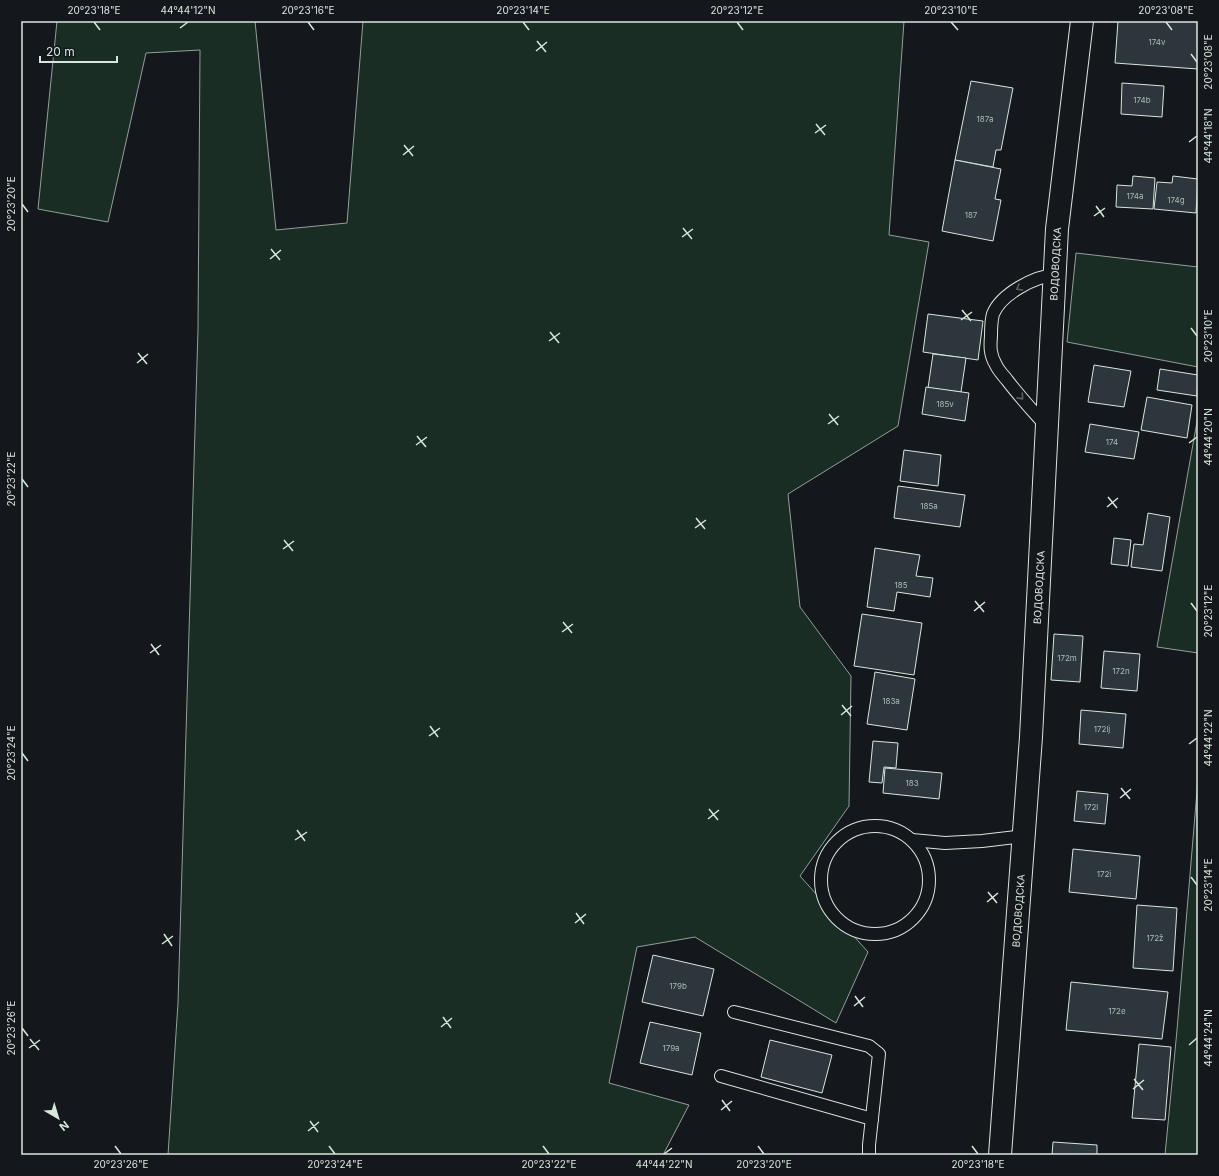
<svg xmlns="http://www.w3.org/2000/svg" width="1219" height="1176" font-family="Inter,sans-serif">
<style>
.green{fill:#1a2d24;stroke:#939e99}
.building{fill:#2c363c;stroke:#d8e6dc}
.lines{fill:none;stroke-linecap:round;stroke-linejoin:round}
.lane-casing{stroke:#d8e6dc;stroke-width:14}
.secondary-casing{stroke:#d8e6dc;stroke-width:24}
.lane{stroke:#14181c;stroke-width:12}
.secondary{stroke:#14181c;stroke-width:22}
.oneway{stroke:#59605f}
.ticks{fill:none;stroke:#d8e6dc;stroke-width:1.5}
.labels{text-anchor:middle;stroke-width:3;stroke-linejoin:round;paint-order:stroke}
.number-label{font-size:8px;fill:#adbab4}
.street-label{font-size:10px;fill:#d8e6dc;stroke:#14181c}
.neatline{fill:none;stroke:#d8e6dc;stroke-width:1.5}
.ticks-label{font-size:10px;text-anchor:middle;fill:#d8e6dc}
</style>
<rect width="100%" height="100%" fill="#14181c"/>
<g class="green">
<path d="M57 21H255L276 230 347 223 363 21H904L889 235 929 242 898 426 788 494 800 607 851 676 849 806 800 876 868 952 836 1023 695 937 637 947 609 1083 689 1105 663 1155H168L178 1003 198 329 200 50 146 53 108 222 38 209Z"/>
<path d="M1076 253 1198 267V367L1067 342Z"/>
<path d="M1198 416V653L1157 647Z"/>
<path d="M1198 779V1155H1165L1177 1030Z"/>
</g>
<g class="building">
<path d="M1118 21H1198V69L1115 63Z"/>
<path d="M971 81 1013 88 1001 150H996L993 167 955 160Z"/>
<path d="M1122 83 1164 86 1162 117 1121 114Z"/>
<path d="M955 160 1001 169 995 199 1001 200 993 241 942 231Z"/>
<path d="M1133 176 1155 178 1153 209 1116 207 1117 185 1132 186Z"/>
<path d="M1173 176 1198 179 1196 213 1154 209 1157 182 1172 183Z"/>
<path d="M928 314 983 321 978 360 923 352Z"/>
<path d="M933 354 966 358 961 392 928 388Z"/>
<path d="M1094 365 1131 371 1124 407 1088 402Z"/>
<path d="M1160 369 1198 375 1197 396 1157 390Z"/>
<path d="M926 387 969 393 965 421 922 414Z"/>
<path d="M1147 397 1192 405 1187 438 1141 430Z"/>
<path d="M1090 424 1139 432 1134 459 1085 452Z"/>
<path d="M904 450 941 455 938 486 900 481Z"/>
<path d="M898 486 965 495 960 527 894 518Z"/>
<path d="M1148 513 1170 517 1162 571 1131 567 1134 544 1143 545Z"/>
<path d="M1114 538 1131 540 1128 566 1111 564Z"/>
<path d="M875 548 920 555 916 576 933 578 930 597 897 592 894 611 867 607Z"/>
<path d="M862 614 922 623 914 675 854 666Z"/>
<path d="M1054 634 1083 636 1080 682 1051 680Z"/>
<path d="M1104 651 1140 654 1137 691 1101 688Z"/>
<path d="M875 672 915 679 907 730 867 724Z"/>
<path d="M1081 710 1126 714 1123 748 1079 744Z"/>
<path d="M873 741 898 743 896 768 884 767 882 783 869 782Z"/>
<path d="M885 768 942 773 939 799 883 793Z"/>
<path d="M1077 791 1108 794 1105 824 1074 821Z"/>
<path d="M1073 849 1140 856 1136 899 1069 892Z"/>
<path d="M1137 905 1177 908 1173 971 1133 968Z"/>
<path d="M653 955 714 969 703 1016 642 1002Z"/>
<path d="M1071 982 1168 992 1162 1039 1066 1030Z"/>
<path d="M650 1022 701 1033 692 1075 640 1063Z"/>
<path d="M770 1040 832 1055 822 1093 761 1077Z"/>
<path d="M1139 1044 1171 1047 1165 1120 1132 1118Z"/>
<path d="M1053 1142 1097 1145V1155H1052Z"/>
</g>
<g class="lines">
<g class="lane-casing">
<g id="lane">
<path d="M1047 427C1033 411 1019 396 1007 380 1003 375 998 370 996 365 990 355 990 347 991 336 991 329 991 321 993 314 1001 294 1035 276 1055 275"/>
<circle cx="875" cy="880" r="54"/>
<path d="M912 840 945 843 982 841 1024 836"/>
<path d="M734 1012 869 1046 879 1054 869 1145V1155"/>
<path d="M721 1076 872 1119"/>
</g>
</g>
<g class="secondary-casing">
<g id="secondary">
<path id="s1" d="M1000 1155 1031 737 1057 229 1082 21"/>
</g>
</g>
<use href="#lane" class="lane"/>
<use href="#secondary" class="secondary"/>
</g>
<defs><path id="oneway-chevron" d="M-2-3.5L2.5 0L-2 3.5" fill="none" stroke-width="1.6" stroke-linecap="round" stroke-linejoin="round"/></defs>
<g class="oneway">
<use href="#oneway-chevron" transform="translate(1019 288) rotate(150)"/>
<use href="#oneway-chevron" transform="translate(1021 397) rotate(48)"/>
</g>
<path class="ticks" d="M94 22 100 30M308 22 314 30M523 22 529 30M737 22 743 30M951 22 958 30M1166 22 1172 30M180 28 188 22M537 41 546 52M536 51 547 42M1191 54 1197 62M816 124 825 135M815 133 826 125M1189 142 1197 136M404 145 413 156M403 155 414 146M22 204 28 212M1096 206 1104 217M1094 216 1105 208M683 228 692 239M682 237 693 229M271 249 280 260M270 259 281 250M962 310 971 321M961 320 972 312M1191 328 1197 336M550 332 559 343M549 341 560 333M138 353 147 364M137 363 148 354M829 414 838 425M828 424 839 416M417 436 426 447M1189 443 1197 437M416 445 427 437M22 479 28 487M1108 497 1117 508M1107 507 1118 498M696 518 705 529M695 528 706 520M284 540 293 551M283 549 294 541M975 601 984 612M1191 603 1197 611M974 611 985 602M563 622 572 633M562 632 573 624M151 644 159 655M150 653 161 645M842 705 851 716M841 715 852 706M430 726 438 737M429 736 440 728M1189 744 1197 738M22 753 28 761M1121 788 1130 799M1120 798 1131 789M709 809 718 820M708 819 719 810M297 830 305 841M295 840 307 832M1191 877 1197 885M988 892 997 903M987 902 998 893M576 913 584 924M575 923 586 914M164 934 172 946M162 944 173 936M855 996 863 1007M854 1006 865 997M443 1017 451 1028M441 1027 452 1018M22 1028 28 1036M30 1039 39 1050M1189 1045 1197 1038M29 1048 40 1040M1134 1079 1143 1090M1133 1089 1144 1080M722 1100 730 1111M721 1110 732 1101M310 1121 318 1132M308 1131 319 1122M115 1146 121 1154M329 1146 335 1154M543 1146 549 1154M758 1146 764 1154M972 1146 978 1154M664 1154 672 1148"/>
<g class="labels">
<g class="number-label">
<text x="1157" y="45">174v</text>
<text x="1142" y="103">174b</text>
<text x="985" y="122">187a</text>
<text x="1135" y="199">174a</text>
<text x="1176" y="203">174g</text>
<text x="971" y="218">187</text>
<text x="945" y="407">185v</text>
<text x="1112" y="445">174</text>
<text x="929" y="509">185a</text>
<text x="901" y="588">185</text>
<text x="1067" y="661">172m</text>
<text x="1121" y="674">172n</text>
<text x="891" y="704">183a</text>
<text x="1102" y="732">172lj</text>
<text x="912" y="786">183</text>
<text x="1091" y="810">172l</text>
<text x="1104" y="877">172i</text>
<text x="1155" y="941">172ž</text>
<text x="678" y="989">179b</text>
<text x="1117" y="1014">172e</text>
<text x="671" y="1051">179a</text>
</g>
<g class="street-label">
<text dy="4" stroke="none"><textPath href="#s1" startOffset="893">ВОДОВОДСКА</textPath></text>
<text dy="4" stroke="none"><textPath href="#s1" startOffset="569">ВОДОВОДСКА</textPath></text>
<text dy="4" stroke="none"><textPath href="#s1" startOffset="245">ВОДОВОДСКА</textPath></text>
</g>
</g>
<rect width="1219" height="1176" fill="none" stroke="#14181c" stroke-width="44"/>
<g transform="translate(58 1118) rotate(142)" stroke="#14181c" stroke-width="3" paint-order="stroke">
<path d="M0-3L7 15L0 10L-7 15Z" fill="#d8e6dc"/>
<text y="-6" font-size="11" font-weight="bold" text-anchor="middle" fill="#d8e6dc">N</text>
</g>
<path d="M40 56v6h77v-6" fill="none" stroke="#d8e6dc" stroke-width="2"/>
<text x="46" y="56" font-size="12" fill="#d8e6dc" stroke="#14181c" stroke-width="3" paint-order="stroke">20 m</text>
<rect x="22" y="22" width="1175" height="1132" class="neatline"/>
<g class="ticks-label">
<text x="94" y="14">20°23'18"E</text>
<text x="188" y="14">44°44'12"N</text>
<text x="308" y="14">20°23'16"E</text>
<text x="523" y="14">20°23'14"E</text>
<text x="737" y="14">20°23'12"E</text>
<text x="951" y="14">20°23'10"E</text>
<text x="1166" y="14">20°23'08"E</text>
<text transform="translate(1208 62) rotate(-90)" y="4">20°23'08"E</text>
<text transform="translate(1208 136) rotate(-90)" y="4">44°44'18"N</text>
<text transform="translate(11 204) rotate(-90)" y="4">20°23'20"E</text>
<text transform="translate(1208 336) rotate(-90)" y="4">20°23'10"E</text>
<text transform="translate(1208 437) rotate(-90)" y="4">44°44'20"N</text>
<text transform="translate(11 479) rotate(-90)" y="4">20°23'22"E</text>
<text transform="translate(1208 611) rotate(-90)" y="4">20°23'12"E</text>
<text transform="translate(1208 738) rotate(-90)" y="4">44°44'22"N</text>
<text transform="translate(11 753) rotate(-90)" y="4">20°23'24"E</text>
<text transform="translate(1208 885) rotate(-90)" y="4">20°23'14"E</text>
<text transform="translate(11 1028) rotate(-90)" y="4">20°23'26"E</text>
<text transform="translate(1208 1038) rotate(-90)" y="4">44°44'24"N</text>
<text x="121" y="1168">20°23'26"E</text>
<text x="335" y="1168">20°23'24"E</text>
<text x="549" y="1168">20°23'22"E</text>
<text x="664" y="1168">44°44'22"N</text>
<text x="764" y="1168">20°23'20"E</text>
<text x="978" y="1168">20°23'18"E</text>
</g>
</svg>
